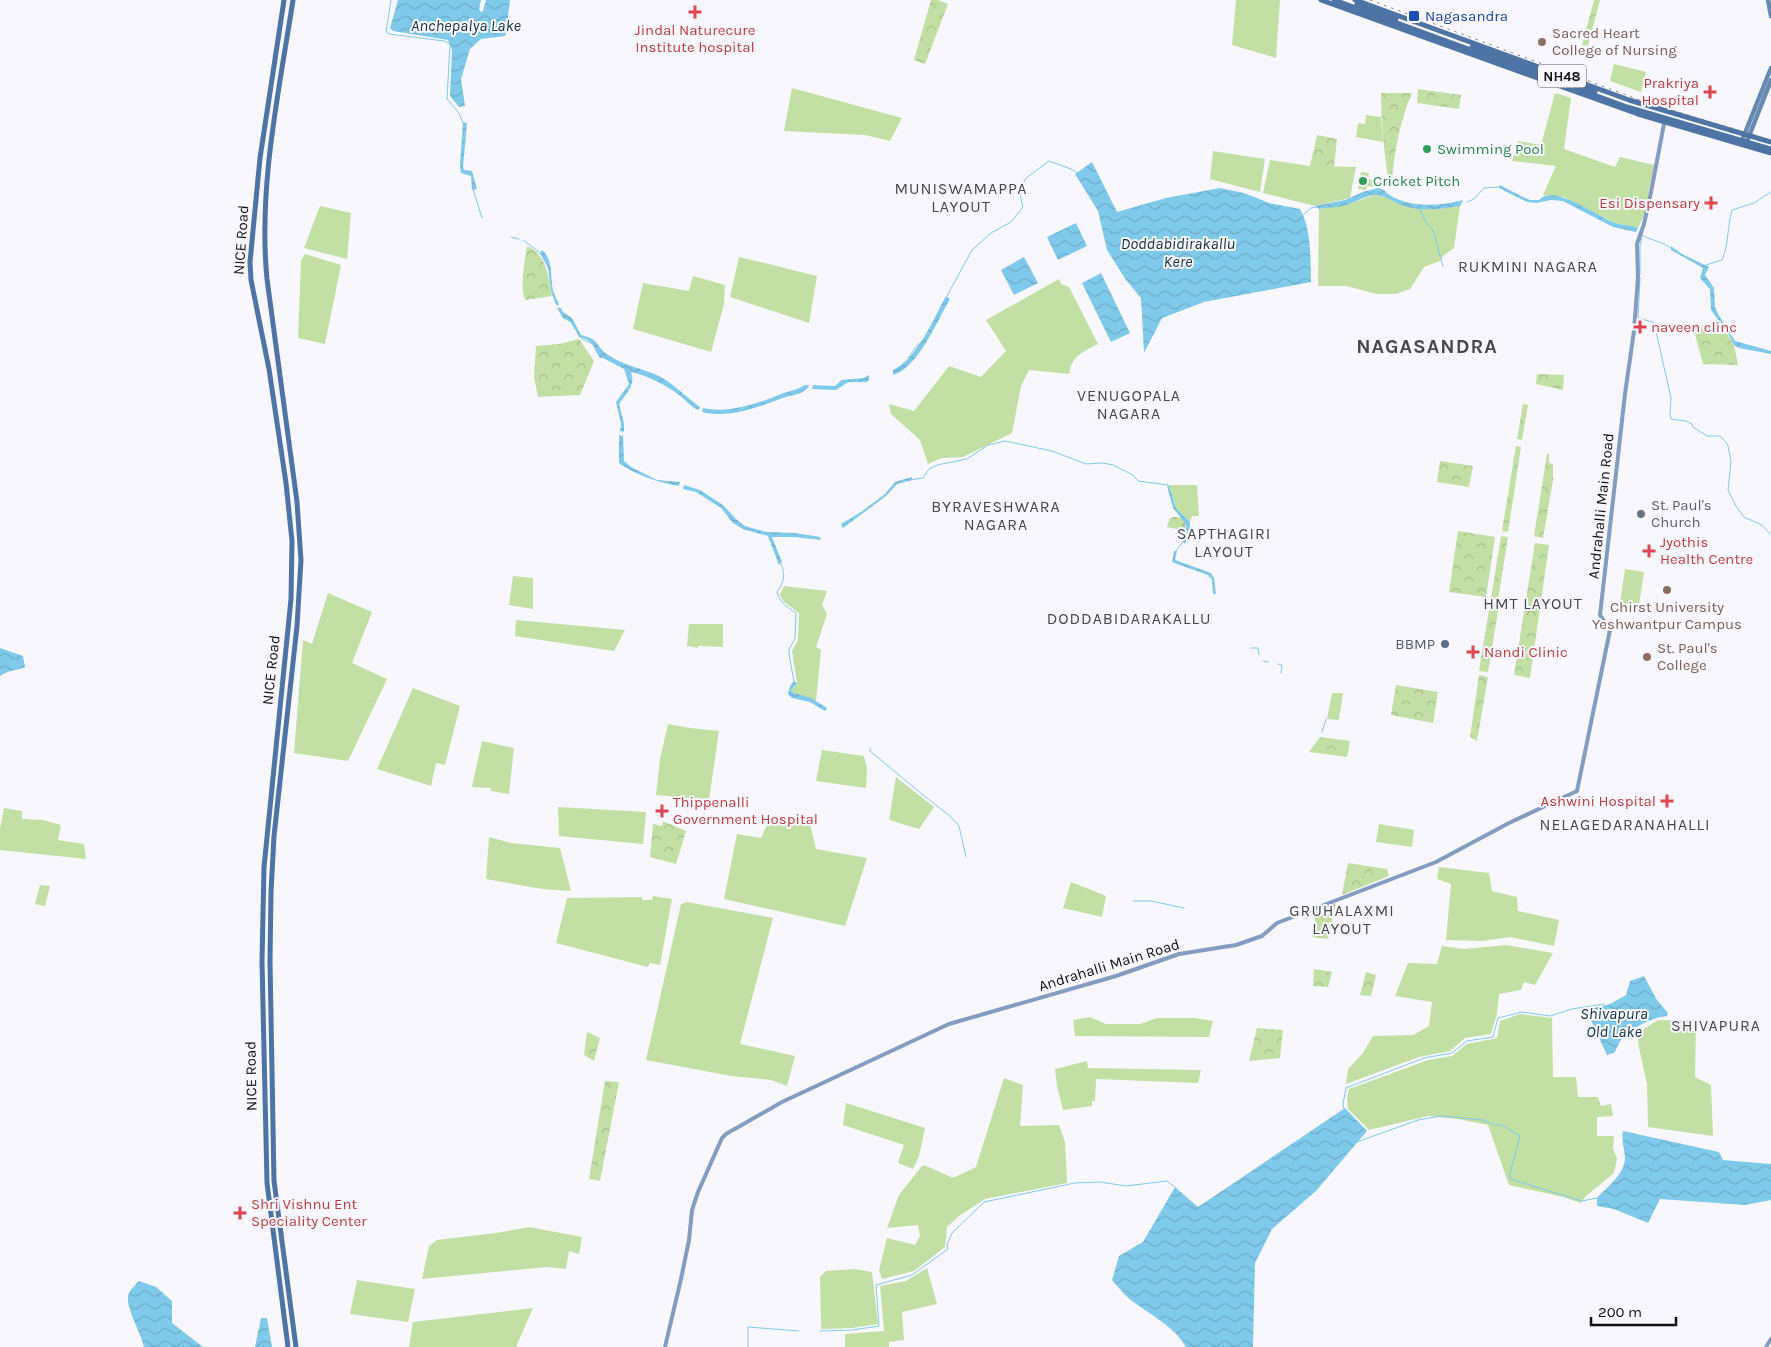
<svg xmlns="http://www.w3.org/2000/svg" width="1771" height="1347" font-family="Karla,sans-serif">
<style>
.grass{fill:#c2dfa4}
.forest{fill:url(#forest-crowns)}
.cemetery{fill:url(#cemetery-stones)}
.water{fill:url(#water-waves)}
.lines{fill:none;stroke-linecap:round;stroke-linejoin:round}
.stream{stroke:#7fcaea;stroke-width:1}
.secondary{stroke:#829dc0;stroke-width:4}
.primary{stroke:#6688b1;stroke-width:4.5}
.highway{stroke:#4e74a5;stroke-width:5}
.rail{stroke:#818084;stroke-width:1;stroke-dasharray:2.5 5;stroke-linecap:butt}
.highway-bridge{stroke:#4e74a5;stroke-width:5}
.health-dot{fill:#e0444e;stroke:#f8f7fd;stroke-width:2}
.transit-dot{fill:#1a4fb4;stroke:#f8f7fd;stroke-width:2}
.education-dot{fill:#8d6e63;stroke:#f8f7fd;stroke-width:2}
.leisure-dot{fill:#2e9e5b;stroke:#f8f7fd;stroke-width:2}
.worship-dot{fill:#6b7280;stroke:#f8f7fd;stroke-width:2}
.service-dot{fill:#5c6f8a;stroke:#f8f7fd;stroke-width:2}
.labels{text-anchor:middle;stroke-width:4;stroke-linejoin:round;paint-order:stroke}
.shield{fill:#f8f7fd;stroke:#565558;stroke-width:1}
.shield-label{font-size:14px;font-weight:bold;fill:#101011}
.transit-label{font-size:15px;fill:#164399;stroke:#f8f7fd;text-anchor:start}
.health-label{font-size:15px;fill:#be3a42;stroke:#f8f7fd;text-anchor:start}
.education-label{font-size:15px;fill:#785e54;stroke:#f8f7fd;text-anchor:start}
.leisure-label{font-size:15px;fill:#27864d;stroke:#f8f7fd;text-anchor:start}
.street-label{font-size:15px;fill:#101011;stroke:#f8f7fd}
.worship-label{font-size:15px;fill:#5b616d;stroke:#f8f7fd;text-anchor:start}
.service-label{font-size:15px;fill:#4e5e75;stroke:#f8f7fd;text-anchor:end}
.water-label{font-size:16px;font-style:italic;fill:#0e3240;stroke:#f8f7fd}
.neighbourhood-label{font-size:16px;letter-spacing:1px;fill:#47474b;stroke:#f8f7fd}
.district-label{font-size:20px;font-weight:bold;letter-spacing:1px;fill:#47474b;stroke:#f8f7fd}
</style>
<defs>
<pattern id="forest-crowns" width="20" height="18" patternUnits="userSpaceOnUse" patternTransform="scale(1.25)"><rect width="20" height="18" fill="#c2dfa4"/><path d="M2 6a3 3 0 1 1 6 0M12 15a3 3 0 1 1 6 0" fill="none" stroke="#a6be8c"/></pattern>
<pattern id="cemetery-stones" width="16" height="16" patternUnits="userSpaceOnUse" patternTransform="scale(1.25)"><rect width="16" height="16" fill="#c2dfa4"/><path d="M2 7V4a2 2 0 0 1 4 0v3zM10 15v-3a2 2 0 0 1 4 0v3z" fill="#a6be8c"/></pattern>
<pattern id="water-waves" width="16" height="10" patternUnits="userSpaceOnUse" patternTransform="scale(1.25)"><rect width="16" height="10" fill="#7fcaea"/><path d="M0 5q4-4 8 0t8 0" fill="none" stroke="#6dacc8"/></pattern>
</defs>
<rect width="100%" height="100%" fill="#f8f7fd"/>
<g class="grass">
<path d="M1236 0H1280L1276 58 1232 45Z"/>
<path d="M1614 64 1646 72 1641 92 1610 81Z"/>
<path d="M792 88 902 118 890 141 865 135 784 131Z"/>
<path d="M1555 93 1571 98 1564 149 1615 167 1620 157 1654 165 1644 215 1638 228 1615 223 1564 197 1543 195 1556 166 1512 161 1518 141 1541 145Z"/>
<path d="M1366 115 1381 117 1383 142 1356 137 1358 123 1365 124Z"/>
<path d="M1213 151 1265 159 1260 192 1210 179Z"/>
<path d="M1270 160 1310 166 1356 167 1350 198 1315 206 1263 193Z"/>
<path d="M1361 172 1369 173 1368 179 1376 180 1375 187 1367 186 1366 190 1358 189Z"/>
<path d="M1374 195 1437 209 1460 206 1454 248 1443 256 1440 261 1424 267 1410 289 1396 294H1377L1346 286H1318L1319 209 1349 204Z"/>
<path d="M320 206 351 213 347 259 304 248Z"/>
<path d="M305 254 341 265 325 344 298 338 301 261Z"/>
<path d="M739 257 817 276 809 323 730 297Z"/>
<path d="M693 276 725 285 724 304 711 352 633 329 643 283 689 291Z"/>
<path d="M1059 279 1061 284 1069 287 1098 344C1083 352 1072 355 1069 374L1029 370 1021 386 1012 433 963 457 942 458 928 464 920 440 891 414 889 404 914 411 949 366 981 377 1006 351 986 320Z"/>
<path d="M1169 485H1197L1199 516H1192L1190 522 1176 508Z"/>
<path d="M1625 569 1644 572 1638 612 1619 610Z"/>
<path d="M513 576 533 578V609L509 605Z"/>
<path d="M784 586 827 591 822 605 827 614 816 647 821 650 816 701C809 697 796 697 791 690L797 683 792 651 798 640 799 613 784 602 780 595Z"/>
<path d="M328 593 372 612 352 663 387 679 348 761 294 753 303 640 312 644Z"/>
<path d="M516 620 625 630 614 651 515 636Z"/>
<path d="M689 624H723V647L698 646V648L687 646Z"/>
<path d="M413 688 460 706 445 765 436 763 431 786 377 769Z"/>
<path d="M1332 693H1343L1339 720 1327 719Z"/>
<path d="M668 724 690 728 719 731 709 800 656 795 660 759Z"/>
<path d="M482 741 514 748 509 794 491 791V788L472 787Z"/>
<path d="M822 750 864 756 867 769 866 788 816 781Z"/>
<path d="M896 777 934 807 919 829 889 820Z"/>
<path d="M558 807 646 812 643 844 559 836Z"/>
<path d="M4 808 22 811V819L43 820 61 825 58 840 84 844 86 859 0 850V829Z"/>
<path d="M771 816 809 820 816 849 867 858 845 926 724 899 737 834 761 838Z"/>
<path d="M1379 824 1414 830 1412 847 1376 842Z"/>
<path d="M489 837 511 843 560 848 571 891 542 889 486 879Z"/>
<path d="M1439 867 1489 873 1492 891 1517 897 1518 911 1559 920 1554 946 1510 937 1482 941 1446 940 1451 884 1437 879Z"/>
<path d="M1071 882 1106 896 1102 917 1063 908Z"/>
<path d="M40 885 50 886 45 906 35 904Z"/>
<path d="M653 896 672 899 660 965 650 963 648 967 556 943 567 898 642 897V900H652Z"/>
<path d="M687 902 773 918 740 1044 795 1056 787 1086 771 1080 731 1076 646 1060 681 904Z"/>
<path d="M1506 945 1553 953 1535 985 1524 982 1521 990 1499 994 1497 1014 1491 1034 1465 1038 1450 1051 1419 1057 1346 1084 1348 1069 1363 1053 1373 1036 1413 1035 1429 1026 1432 1002 1395 996 1408 963 1437 964 1442 946 1464 949Z"/>
<path d="M1520 1014 1552 1018 1553 1077H1576L1578 1097H1598L1601 1106 1611 1104 1613 1116 1597 1117V1136H1614L1613 1148 1617 1159 1614 1173 1586 1196 1581 1203 1563 1197 1509 1185 1488 1125 1458 1119 1428 1116 1369 1130 1348 1109 1347 1099 1349 1089 1428 1060 1452 1056 1467 1044 1497 1038 1500 1021Z"/>
<path d="M1090 1017 1106 1024H1140L1157 1018H1195L1213 1021 1209 1037 1075 1036 1073 1020Z"/>
<path d="M1658 1020 1696 1021 1695 1077 1711 1085 1713 1136 1648 1127 1647 1084 1638 1043 1639 1032Z"/>
<path d="M1087 1061 1088 1068 1201 1070 1198 1083 1096 1079 1095 1101H1092V1106L1063 1110 1057 1086 1055 1069Z"/>
<path d="M1004 1078 1023 1085 1020 1126 1059 1125 1065 1142 1067 1183 985 1199 959 1216 947 1227 945 1247 914 1271 882 1279 879 1270 887 1238 915 1245 920 1236 918 1225 887 1228 899 1195 921 1167 924 1165 953 1178 976 1167Z"/>
<path d="M846 1103 925 1128 919 1156 913 1169 898 1163 904 1145 843 1125Z"/>
<path d="M529 1227 582 1237 579 1254 569 1251 566 1269 547 1267 422 1279 429 1246 437 1240 496 1233Z"/>
<path d="M927 1268 937 1304 902 1312 904 1340 889 1342V1347H845V1334L884 1331 880 1286 906 1281Z"/>
<path d="M855 1269 872 1272 878 1324 852 1328 821 1329 820 1277 826 1271Z"/>
<path d="M357 1280 415 1289 408 1322 350 1314Z"/>
<path d="M533 1308 516 1347H409L413 1322Z"/>
</g>
<g class="forest">
<path d="M931 0H938L948 4 925 64 914 60Z"/>
<path d="M1594 0H1600L1588 46 1582 45Z"/>
<path d="M1418 89 1461 95 1459 109 1417 103Z"/>
<path d="M1381 93H1412C1400 121 1395 149 1392 179L1388 178C1384 150 1381 122 1381 93Z"/>
<path d="M1317 135 1337 139 1334 167 1310 166Z"/>
<path d="M527 246C547 254 548 277 552 296L526 300C519 292 525 258 527 246Z"/>
<path d="M1693 327H1723L1734 345 1738 365 1703 364Z"/>
<path d="M579 339 594 361 580 395 538 397 534 377 536 346 559 344Z"/>
<path d="M1537 374 1564 375 1563 390 1536 384Z"/>
<path d="M1523 404 1528 405 1522 440 1517 439Z"/>
<path d="M1516 446 1521 447 1508 532 1502 531Z"/>
<path d="M1547 454H1549V463L1553 464V480L1543 538 1534 536Z"/>
<path d="M1440 461 1473 466 1469 487 1437 482Z"/>
<path d="M1458 531 1495 537 1486 597 1449 592Z"/>
<path d="M1501 536 1508 537 1498 600 1491 599Z"/>
<path d="M1535 543 1549 545 1530 678 1514 675Z"/>
<path d="M1490 604 1499 605 1488 672 1479 671Z"/>
<path d="M1479 675 1488 677 1477 741 1470 737Z"/>
<path d="M1396 685 1438 692 1433 723 1391 715Z"/>
<path d="M1320 737 1350 741 1347 757 1309 752Z"/>
<path d="M663 821 686 831 676 864 650 857 653 824 662 826Z"/>
<path d="M1348 863 1387 869 1389 876 1342 895Z"/>
<path d="M1336 903 1328 939 1313 937 1316 911Z"/>
<path d="M1314 969 1332 972 1328 987 1313 986Z"/>
<path d="M1366 972 1376 975 1371 996 1360 995Z"/>
<path d="M1257 1028 1283 1030 1280 1058 1249 1061Z"/>
<path d="M587 1032 600 1038 594 1061 584 1055Z"/>
<path d="M605 1081 619 1082 600 1181 589 1179Z"/>
</g>
<path class="cemetery" d="M1175 517 1181 518 1185 523V531L1167 527 1170 518Z"/>
<g class="water">
<path d="M398 0H481L479 9 481 12 483 11 486 0H510L506 33 505 36 481 39 470 49 461 79 465 106 459 107 450 96 452 50 448 40 393 31 390 28Z"/>
<path d="M463 122 467 123 463 167 464 170 472 171 477 189 472 190 471 176 461 173 460 165Z"/>
<path d="M1092 162 1117 212 1166 198 1220 188 1244 193 1269 203 1300 209C1312 231 1310 257 1311 282L1204 302 1162 318 1144 353 1141 298 1126 280 1107 250 1098 211 1075 174Z"/>
<path d="M1500 185 1523 197 1530 200H1539C1554 183 1598 217 1615 223 1622 225 1630 225 1638 228L1636 232 1613 227 1563 201 1551 200 1536 203 1527 202 1499 188Z"/>
<path d="M1378 188C1385 189 1386 193 1391 196 1412 208 1441 206 1463 200L1460 206C1442 209 1425 211 1407 207 1397 204 1383 194 1374 195 1365 196 1358 201 1349 204 1339 208 1329 207 1319 209L1315 206 1345 200 1363 192Z"/>
<path d="M1076 223 1087 246 1058 260 1047 237Z"/>
<path d="M1671 246 1682 254 1709 267 1705 275 1714 288 1715 307 1718 314 1735 341 1771 351V354L1739 348 1734 345 1729 335 1711 310 1710 289 1700 278 1703 268 1671 250Z"/>
<path d="M542 250C555 261 549 280 554 293 555 297 558 301 559 305H556L551 291 548 268 540 253Z"/>
<path d="M1024 257 1038 283 1014 295 1001 270Z"/>
<path d="M1101 273 1130 333 1111 342 1082 283Z"/>
<path d="M946 296 950 299C937 321 918 368 893 375V370C917 359 934 318 946 296Z"/>
<path d="M557 308H561L563 312 572 318 581 335C601 340 594 345 608 355 624 366 642 368 659 376 674 384 686 397 700 407L698 410C690 406 686 400 679 395 664 384 649 376 631 372 636 385 626 394 619 404L624 424V432L620 431 621 424 616 402 629 384 624 369 603 358H600C592 346 595 341 579 337L572 323 563 318Z"/>
<path d="M869 375V380L867 382H848L836 390 812 389 813 385 835 386 842 380 864 378Z"/>
<path d="M805 385H809L808 388C798 396 794 394 783 398 758 407 729 419 702 412L703 408C730 414 759 403 784 393 792 390 797 390 805 385Z"/>
<path d="M619 435 623 436 624 461 631 467 657 480 680 482 679 486C657 482 639 476 620 464L619 462Z"/>
<path d="M912 477V480L897 484 886 496 843 528 841 524 861 512 885 494 895 482Z"/>
<path d="M684 485 700 490 723 505 736 519 745 526 766 532 795 533 820 537 821 540 794 537H772L782 562 779 565 768 536 743 529 733 523 721 508 696 492 683 489Z"/>
<path d="M1169 485 1176 508 1190 522C1190 530 1190 539 1184 544L1183 540 1186 527 1185 523 1173 508 1167 486Z"/>
<path d="M1174 551H1177L1175 560 1211 573 1214 578 1216 594H1213L1212 580 1208 575 1172 562Z"/>
<path d="M0 648 23 656 25 667C16 671 8 670 0 676Z"/>
<path d="M794 681 797 683 791 690 794 693 811 698 827 708 825 711 810 702 792 698 788 694 790 686Z"/>
<path d="M1644 976 1657 1000 1668 1013 1667 1016C1653 1017 1631 1028 1622 1039 1618 1043 1617 1049 1614 1053L1607 1055 1588 1014 1590 1009 1610 1004 1626 995 1630 981Z"/>
<path d="M1345 1108 1367 1131 1316 1191 1272 1229 1255 1263 1253 1347H1186C1172 1323 1145 1313 1125 1295 1121 1290 1116 1285 1112 1280L1119 1256 1143 1242 1175 1187 1198 1207Z"/>
<path d="M1623 1131 1719 1152 1723 1160 1771 1164V1200L1745 1205 1660 1199 1648 1223 1614 1209 1597 1206V1198C1606 1188 1624 1175 1625 1159 1625 1150 1621 1141 1623 1131Z"/>
<path d="M139 1281 156 1287 172 1301V1323L203 1347H144C142 1334 123 1304 129 1293 131 1289 136 1284 139 1281Z"/>
<path d="M261 1318H267L272 1347H255Z"/>
</g>
<g class="lines">
<g class="stream">
<path d="M391 0 386 32 389 34 444 41 450 44 447 99 459 113 463 123"/>
<path d="M473 189 482 218"/>
<path d="M1467 202 1474 199 1484 188 1500 187"/>
<path d="M1419 208 1427 224 1433 230 1443 266"/>
<path d="M1303 215 1311 208 1316 207"/>
<path d="M1642 235C1652 241 1662 241 1672 249"/>
<path d="M511 237 519 239"/>
<path d="M523 240 539 252 546 261"/>
<path d="M1706 265 1722 260C1729 244 1727 227 1732 210L1754 203 1771 192"/>
<path d="M1640 274V246L1642 236"/>
<path d="M1640 278 1638 318 1653 322 1655 327 1671 398 1670 415 1671 419 1686 421 1692 424 1693 427 1707 436H1720L1725 441 1728 446 1731 461 1728 490 1736 506 1744 517 1762 525 1771 535"/>
<path d="M947 296 972 250 991 233 1011 222 1023 207 1019 190 1026 178 1049 161 1071 169 1077 173"/>
<path d="M570 321 575 329"/>
<path d="M580 336 582 339 593 344"/>
<path d="M908 358 919 343"/>
<path d="M910 480 923 478 929 469 937 465 967 459 988 445 1005 441 1052 451 1086 464 1103 463 1113 465 1133 475 1138 481 1168 485"/>
<path d="M1175 552 1183 542"/>
<path d="M781 564C786 575 784 582 777 592 780 603 787 607 796 613L795 639 789 649V654L794 682"/>
<path d="M1251 648H1258L1259 655"/>
<path d="M1263 661 1269 662"/>
<path d="M1278 664 1282 665 1281 673"/>
<path d="M1322 732 1326 719"/>
<path d="M870 748V751L923 795 950 816 959 826 966 857"/>
<path d="M1133 901H1151L1184 908"/>
<path d="M1344 1109 1343 1104 1346 1088 1424 1058 1452 1053 1467 1041 1493 1037 1498 1018 1522 1012 1550 1016 1572 1009 1604 1004"/>
<path d="M1357 1142 1418 1120 1441 1116 1483 1120 1495 1125H1502L1520 1136 1510 1173V1179L1582 1201 1597 1198"/>
<path d="M820 1331 852 1330 879 1326 876 1285 912 1275 948 1249 947 1245 952 1233 984 1202 1075 1183 1100 1182 1126 1186 1167 1181 1175 1187"/>
<path d="M748 1347V1327L799 1331"/>
</g>
<g class="secondary">
<path d="M665 1347 681 1279 689 1240 692 1210 698 1192 722 1138 726 1134 782 1102 949 1024 1116 976 1179 954 1236 945 1262 936 1277 923 1436 862 1509 823 1577 791 1610 630 1600 615 1625 394 1634 331 1638 277 1637 244 1644 224 1651 192 1664 124"/>
<path d="M1766 1347 1771 1339"/>
</g>
<g class="primary">
<path d="M1768 0 1771 16"/>
<path d="M1741 143 1771 68"/>
<path d="M1746 144 1771 80"/>
</g>
<g class="highway">
<path d="M284 0 260 158 250 262 251 280 269 369 286 483 292 541 291 599 264 867 262 961 267 1183 288 1347"/>
<path d="M293 0C279 91 258 187 267 279L297 502 301 560 297 626 274 836 271 892 270 961 274 1181 296 1347"/>
<path d="M1321 0 1638 114 1771 153"/>
<path d="M1355 0 1629 100 1771 142"/>
</g>
<path class="rail" d="M1370 0 1645 102 1771 140"/>
<g class="highway-bridge">
<path d="M1334 0 1627 107 1771 149"/>
<path d="M1357 4 1396 19"/>
<path d="M1472 47 1595 92"/>
</g>
</g>
<g class="health-dot">
<path d="M692.5 4.5h5v5h5v5h-5v5h-5v-5h-5v-5h5z"/>
<path d="M1707.5 84.5h5v5h5v5h-5v5h-5v-5h-5v-5h5z"/>
<path d="M1708.5 195.5h5v5h5v5h-5v5h-5v-5h-5v-5h5z"/>
<path d="M1637.5 319.5h5v5h5v5h-5v5h-5v-5h-5v-5h5z"/>
<path d="M1646.5 543.5h5v5h5v5h-5v5h-5v-5h-5v-5h5z"/>
<path d="M1470.5 644.5h5v5h5v5h-5v5h-5v-5h-5v-5h5z"/>
<path d="M1664.5 793.5h5v5h5v5h-5v5h-5v-5h-5v-5h5z"/>
<path d="M659.5 803.5h5v5h5v5h-5v5h-5v-5h-5v-5h5z"/>
<path d="M237.5 1205.5h5v5h5v5h-5v5h-5v-5h-5v-5h5z"/>
</g>
<rect class="transit-dot" x="1408" y="10" width="12" height="12" rx="2.5"/>
<g class="education-dot">
<circle cx="1542" cy="42" r="5"/>
<circle cx="1667" cy="590" r="5"/>
<circle cx="1647" cy="657" r="5"/>
</g>
<g class="leisure-dot">
<circle cx="1427" cy="149" r="5"/>
<circle cx="1363" cy="181" r="5"/>
</g>
<circle class="worship-dot" cx="1641" cy="514" r="5"/>
<circle class="service-dot" cx="1445" cy="644" r="5"/>
<g class="labels">
<rect class="shield" x="1538" y="64.5" width="48" height="23" rx="4"/>
<g class="shield-label">
<text x="1562" y="81">NH48</text>
</g>
<g class="transit-label">
<text x="1425" y="21">Nagasandra</text>
</g>
<g class="health-label">
<text x="695" y="35" text-anchor="middle">Jindal Naturecure<tspan x="695" dy="17">Institute hospital</tspan></text>
<text x="1699" y="88" text-anchor="end">Prakriya<tspan x="1699" dy="17">Hospital</tspan></text>
<text x="1700" y="208" text-anchor="end">Esi Dispensary</text>
<text x="1651" y="332">naveen clinc</text>
<text x="1660" y="547">Jyothis<tspan x="1660" dy="17">Health Centre</tspan></text>
<text x="1484" y="657">Nandi Clinic</text>
<text x="1656" y="806" text-anchor="end">Ashwini Hospital</text>
<text x="673" y="807">Thippenalli<tspan x="673" dy="17">Government Hospital</tspan></text>
<text x="251" y="1209">Shri Vishnu Ent<tspan x="251" dy="17">Speciality Center</tspan></text>
</g>
<g class="education-label">
<text x="1552" y="38">Sacred Heart<tspan x="1552" dy="17">College of Nursing</tspan></text>
<text x="1667" y="612" text-anchor="middle">Chirst University<tspan x="1667" dy="17">Yeshwantpur Campus</tspan></text>
<text x="1657" y="653">St. Paul's<tspan x="1657" dy="17">College</tspan></text>
</g>
<g class="leisure-label">
<text x="1437" y="154">Swimming Pool</text>
<text x="1373" y="186">Cricket Pitch</text>
</g>
<g class="street-label">
<text transform="translate(241 240) rotate(-86)" y="5">NICE Road</text>
<text transform="translate(1601 506) rotate(-84)" y="5">Andrahalli Main Road</text>
<text transform="translate(271 670) rotate(-84)" y="5">NICE Road</text>
<text transform="translate(1109 965) rotate(-17)" y="5">Andrahalli Main Road</text>
<text transform="translate(251 1076) rotate(-91)" y="5">NICE Road</text>
</g>
<g class="worship-label">
<text x="1651" y="510">St. Paul's<tspan x="1651" dy="17">Church</tspan></text>
</g>
<g class="service-label">
<text x="1435" y="649">BBMP</text>
</g>
<g class="water-label">
<text x="466" y="31">Anchepalya Lake</text>
<text x="1178" y="249">Doddabidirakallu<tspan x="1178" dy="18">Kere</tspan></text>
<text x="1614" y="1019">Shivapura<tspan x="1614" dy="18">Old Lake</tspan></text>
</g>
<g class="neighbourhood-label">
<text x="961" y="194">MUNISWAMAPPA<tspan x="961" dy="18">LAYOUT</tspan></text>
<text x="1528" y="272">RUKMINI NAGARA</text>
<text x="1129" y="401">VENUGOPALA<tspan x="1129" dy="18">NAGARA</tspan></text>
<text x="996" y="512">BYRAVESHWARA<tspan x="996" dy="18">NAGARA</tspan></text>
<text x="1224" y="539">SAPTHAGIRI<tspan x="1224" dy="18">LAYOUT</tspan></text>
<text x="1533" y="609">HMT LAYOUT</text>
<text x="1129" y="624">DODDABIDARAKALLU</text>
<text x="1625" y="830">NELAGEDARANAHALLI</text>
<text x="1342" y="916">GRUHALAXMI<tspan x="1342" dy="18">LAYOUT</tspan></text>
<text x="1716" y="1031">SHIVAPURA</text>
</g>
<g class="district-label">
<text x="1427" y="353">NAGASANDRA</text>
</g>
</g>
<path d="M1591 1317v8h85v-8" fill="none" stroke="#101011" stroke-width="2.5"/>
<text x="1598" y="1317" font-size="15" fill="#101011" stroke="#f8f7fd" stroke-width="4" paint-order="stroke">200 m</text>
</svg>
